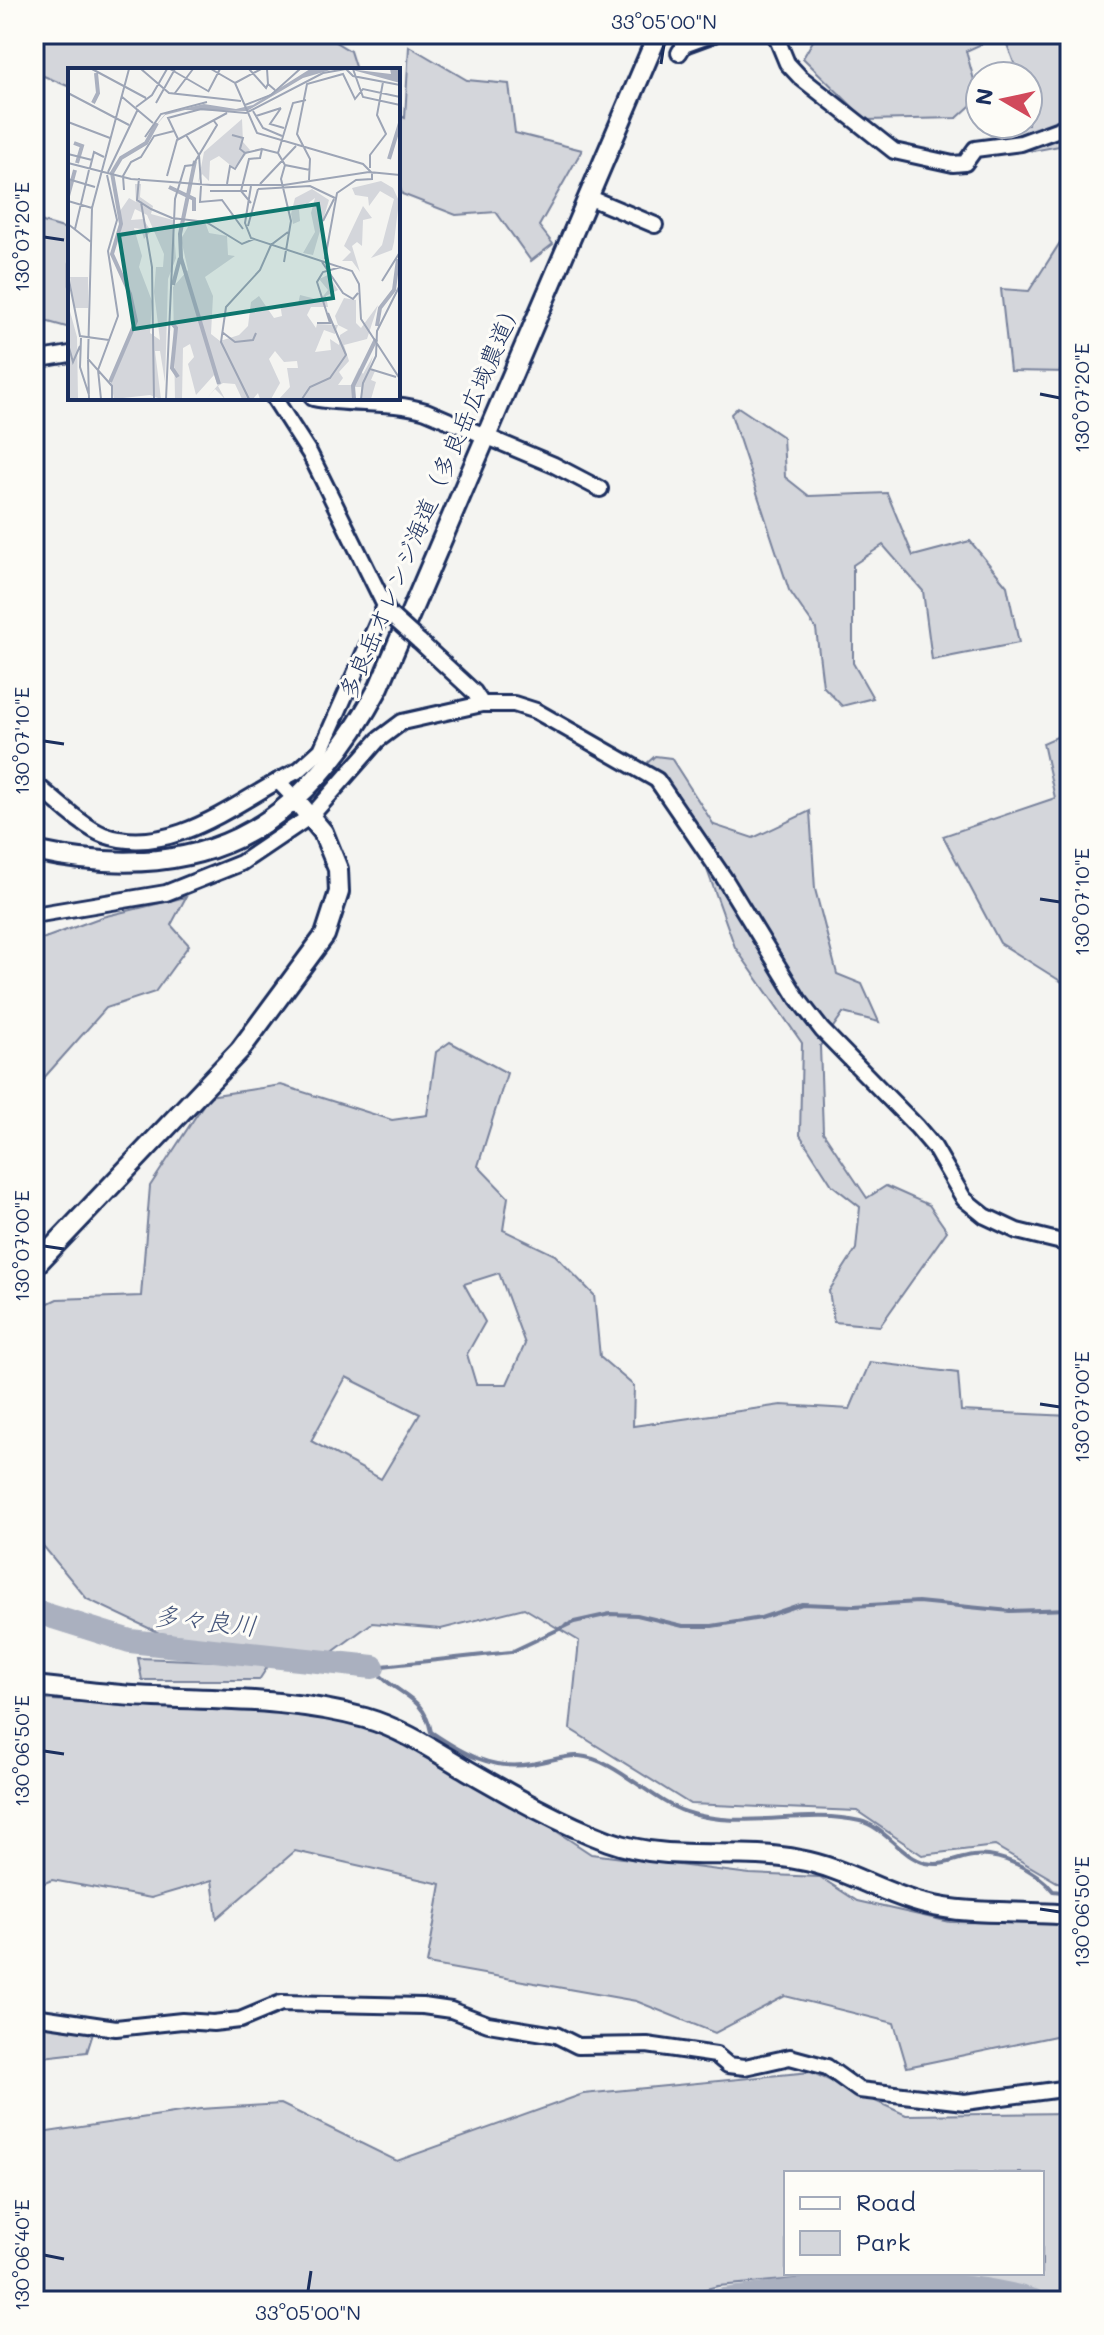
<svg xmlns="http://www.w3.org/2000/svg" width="1104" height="2335" font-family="Mali,'Klee One',sans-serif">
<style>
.green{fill:#d4d6db;stroke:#78829c;stroke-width:2;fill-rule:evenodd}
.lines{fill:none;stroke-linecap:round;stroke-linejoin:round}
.stream{stroke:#717c98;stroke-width:4}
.river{stroke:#aab0bf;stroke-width:24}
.street-tunnel{stroke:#c9cdd4;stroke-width:14;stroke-dasharray:14 7;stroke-linecap:butt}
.street-casing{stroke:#1b2f5e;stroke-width:20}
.secondary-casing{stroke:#1b2f5e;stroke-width:24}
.street{stroke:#fdfcf7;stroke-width:14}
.secondary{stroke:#fdfcf7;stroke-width:18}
.street-bridge-casing{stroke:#1b2f5e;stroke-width:20;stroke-linecap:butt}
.street-bridge{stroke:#fdfcf7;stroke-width:14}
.ticks{fill:none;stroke:#1b2f5e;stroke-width:3}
.labels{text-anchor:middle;stroke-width:6;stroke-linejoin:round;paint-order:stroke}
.street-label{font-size:24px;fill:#1b2f5e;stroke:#fdfcf7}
.water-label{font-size:26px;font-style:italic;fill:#46567b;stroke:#fdfcf7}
.inset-river{fill:none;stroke:#aab0bf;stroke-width:4}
.inset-road{fill:none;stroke:#9da5b6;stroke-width:2}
.view{fill:#0f766e;fill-opacity:0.15;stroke:#0f766e;stroke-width:4}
.inset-edge{fill:none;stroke:#1b2f5e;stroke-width:4}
.neatline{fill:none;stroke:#1b2f5e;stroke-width:3}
.ticks-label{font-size:20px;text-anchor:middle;fill:#1b2f5e}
</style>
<rect width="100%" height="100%" fill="#f4f4f1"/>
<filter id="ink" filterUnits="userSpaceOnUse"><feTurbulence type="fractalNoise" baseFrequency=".0125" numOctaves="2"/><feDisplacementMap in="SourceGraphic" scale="16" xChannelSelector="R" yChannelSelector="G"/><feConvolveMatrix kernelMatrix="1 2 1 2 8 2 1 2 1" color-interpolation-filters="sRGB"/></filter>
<g filter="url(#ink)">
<g class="green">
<path d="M34 34H322L350 51 356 70H70V87L34 72Z"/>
<path d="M817 34H1051L1070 67V144L1033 151 995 140 1016 124H1028V115L1032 112 1028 100V76H1019L1003 34 966 51 979 98 957 118 866 120 803 58Z"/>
<path d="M409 46 467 80 509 84 515 133 582 150 539 226 553 244 531 261 496 212 456 215 402 194 398 181V115L405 118Z"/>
<path d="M34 213 43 222 70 230V328L34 318Z"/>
<path d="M1070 227V372L1010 371 1001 289 1029 291Z"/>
<path d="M738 407 783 437 785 477 809 496 887 493 913 556 970 541 1007 586 1019 643 932 660 923 591 883 545 853 565V663L873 698 842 706 823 686 816 629 789 590 731 414Z"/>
<path d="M1070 731V987L1000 943 943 836 1055 798 1043 743Z"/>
<path d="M655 756 671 758 714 825 753 838 810 811 815 889 837 974 862 984 879 1022 843 1013 820 1046 823 1132 867 1198 886 1186 929 1205 947 1231 880 1326 834 1322 829 1291 856 1249 860 1207 832 1185 800 1135 802 1043 735 947 701 853 646 781 644 766Z"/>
<path d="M186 897 171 925 189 945 155 992 106 1008 34 1089V942L102 917Z"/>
<path d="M450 1042 507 1073 478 1166 508 1197 503 1230 555 1255 594 1295 600 1357 634 1386 633 1426 781 1405 850 1409 870 1362 958 1373 961 1411 1070 1416V1884L1057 1882 995 1846 922 1855 857 1811 690 1804 570 1729 579 1641 524 1608 441 1629 372 1623 327 1656 159 1633 87 1599 34 1535V1310L57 1299 141 1296 150 1186 209 1096 281 1085 392 1120 427 1115 436 1052ZM499 1273 525 1344 507 1384H476L467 1354 485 1322 464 1284ZM346 1377 420 1414 381 1479 311 1441Z"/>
<path d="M138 1658 270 1663 259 1680H142Z"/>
<path d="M34 1699 365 1718 518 1806 591 1854 750 1874 820 1877 857 1901 950 1922 1070 1923V2033L907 2067 894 2023 785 1996 715 2033 636 2001 427 1964 441 1884 295 1851 217 1918 212 1880 151 1898 52 1880 34 1887Z"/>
<path d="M34 2024 94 2030 87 2052 34 2058Z"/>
<path d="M811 2072 906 2115 1070 2113V2301L937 2273H1042V2173H786V2273H861L718 2286 659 2301 34 2300V2134L200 2109 281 2104 397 2161 583 2094Z"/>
</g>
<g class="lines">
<g class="stream">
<path d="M373 1667C393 1695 424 1693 431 1732 462 1753 492 1771 531 1764 546 1762 564 1755 579 1756 613 1758 652 1801 686 1812 742 1831 803 1808 860 1821 885 1827 901 1857 926 1863 945 1867 956 1858 973 1856 1000 1853 1036 1869 1053 1891L1070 1893"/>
<path d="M373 1667 511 1652 574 1622 610 1614 637 1615 683 1626H712L761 1618 802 1604 854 1606 918 1602 1010 1611 1070 1609"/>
</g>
<g class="river">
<path d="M34 1611 130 1641 373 1667"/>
<path d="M717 2301C821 2287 931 2271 1034 2301"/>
</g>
<path class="street-tunnel" d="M668 34 679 39"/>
<g class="street-casing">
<g id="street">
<path d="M775 34 787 63 800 77 894 151 953 164 965 163 975 149 1021 143 1070 125"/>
<path d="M679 53 684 45 714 34"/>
<path d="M588 197 655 225"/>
<path d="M34 360 70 354"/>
<path d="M274 398 310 454 389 614"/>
<path d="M313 398C351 406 389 400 426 411L554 465 600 489"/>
<path d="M419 641 474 692 482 704"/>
<path d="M34 783C52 797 84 828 104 835 166 857 228 809 278 781"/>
<path d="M296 800 278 781 299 770 321 750 384 608"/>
<path d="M34 915 166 893 241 863 312 815 378 740 402 722 482 704H514L536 711 657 780 724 878 798 999 822 1030 917 1127 934 1147 964 1199 985 1216 1017 1231 1070 1244"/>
<path d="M34 2016 116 2028 182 2021 213 2023 240 2020 281 2003 423 2006 451 2010 488 2024 556 2035 578 2046 647 2045 716 2055 728 2065 745 2067 790 2057 827 2067 859 2090 965 2102 1070 2088"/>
</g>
</g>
<g class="secondary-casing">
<g id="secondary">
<path d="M34 851C198 887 300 834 379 687L658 34"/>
<path d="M34 1267 240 1050 325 935 339 892 338 869 323 832 296 800"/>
<path d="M34 1686C74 1690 114 1696 155 1697 226 1700 296 1699 365 1718 400 1728 432 1749 462 1767 509 1794 557 1822 608 1841 671 1864 736 1847 800 1860 845 1868 881 1893 925 1904 972 1916 1022 1910 1070 1915"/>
</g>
</g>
<use href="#street" class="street"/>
<use href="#secondary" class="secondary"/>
<g class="street-bridge-casing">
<path id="street-bridge" d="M389 614 419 641"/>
</g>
<use href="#street-bridge" class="street-bridge"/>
</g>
</g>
<path class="ticks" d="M661 64 664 44M44 237 64 240M1040 394 1060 398M44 741 64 744M1040 899 1060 902M44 1246 64 1249M1040 1404 1060 1407M44 1751 64 1754M1040 1909 1060 1912M44 2255 64 2259M308 2291 311 2271"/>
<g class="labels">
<g class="street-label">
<text transform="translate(431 499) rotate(-67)" y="8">多良岳オレンジ海道（多良岳広域農道）</text>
</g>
<g class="water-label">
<text transform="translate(205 1621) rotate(6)" y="9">多々良川</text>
</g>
</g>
<g transform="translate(68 68)">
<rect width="332" height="332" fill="#f4f4f1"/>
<path d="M174 51 175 74 182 82 166 100 151 88 142 93 141 113 134 106 130 115 136 84ZM313 113 325 120 331 133 326 174 324 182 303 190 314 177 326 131 312 123 301 138 300 129 287 127 284 120ZM67 116H73L72 129 85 138 83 146 105 152 108 190 100 211 97 314 92 283H87L93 331 82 327 46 331 43 315 68 257 55 201 52 143 61 130 68 134ZM67 141 79 147 96 186 95 199H88L86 224 92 272 82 265 84 233 71 199 74 188 66 160 73 161 76 171 83 163 75 151 63 152ZM244 121 261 132 245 187 235 185 247 164 243 145 247 130 231 142 232 153 225 156 223 146 227 130ZM295 138 304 150 295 152 294 178 289 174 284 178 292 204 284 193H274L283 184 276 178ZM137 154 141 165 159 168 160 187 167 188 137 209 145 228 143 266 152 273 171 267 180 258 183 234 191 228 206 250 214 248 212 236H230L232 227 252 232 260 222 251 211 260 207 270 222 258 228 260 239H243L239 247 248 260 249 256 270 257 267 248 276 230 288 232V255L293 260 310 237 299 271 276 277 281 293 271 304 275 310 270 317H283L291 300 295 306 305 288 301 301 307 303 303 312 308 314 303 331H294L293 319H285L284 331H211L222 319 219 300H230L229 293 216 294 207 283 201 291 212 315 203 331H192L190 325 185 331H174L167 316 155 315 150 318 157 331 147 321 139 330 150 317 146 307 128 327 120 296 126 289 122 276 115 280 114 331H107L105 219 120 202 113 171 121 157ZM270 257 280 262 272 267 271 277 262 271 263 282 247 284 256 262 267 266ZM2 209H20V240H6ZM0 236 9 269 10 331H0Z" fill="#d4d6db" fill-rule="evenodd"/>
<path d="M242 1H266L235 10 179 43 117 42 97 47 85 61 98 45 136 36 168 41 185 37ZM281 1 323 6 322 1H332V15Z" fill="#aab0bf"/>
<path class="inset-river" d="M25 35 30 25 28 5M6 75 14 78 9 95M321 91 332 55M101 119 126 131V143M0 128 7 102M113 190 151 316M113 190 112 166 127 93M105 217 112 190M103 254 108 260 104 300 110 309M309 258 312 240 326 222 330 191M42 314 68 253 62 226 44 186 53 156 44 105 53 90 78 75 89 55M286 331 285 318 308 271"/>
<path class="inset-road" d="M24 1 78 30M73 1 101 25 173 33M102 1 140 23M143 1 167 15 189 65 295 96 304 105M181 1 198 20 200 16M199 1 200 16 207 22M285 1 295 29 332 37M167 15 193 1M140 24 152 1M0 25 61 57M107 25 125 1M53 28 85 55M238 32 225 35 210 85 217 97 242 102M88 35 107 1M177 37 203 27 232 1M68 39 84 27 99 1M213 40 202 56 216 60M185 43 195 60 214 68M188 48 213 40M0 54 42 70M118 67 131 87 133 116M164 67 175 70 172 81 177 85M77 69 93 46 139 34M110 71 100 50 133 41 178 45 255 5 278 1 285 8 332 17M0 86 24 92M0 95 63 111 143 117H216L301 104 332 107M22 100 26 84 36 89M302 100V87L318 66 309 47 315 14M40 104 70 41M99 108 109 72 159 45M71 110 69 132 83 141 104 150 138 154 174 176 186 171M0 111 27 119M241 112 242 91 229 66 239 16 275 6 287 31 295 21 332 29M159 116 162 98 167 101 177 85 194 81M192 116 228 78M133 118 132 134 154 132 175 161M183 118 177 155 183 170 284 203 291 216 293 251 332 311M190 121 242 118 267 130M56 122 55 108 63 94 73 89 86 68 106 63M142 123H179M0 133 24 140M73 134 84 199 86 331M183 135 173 123 181 91 192 90 194 81 210 85M255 153 266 131M0 156 23 174M180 158 190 121M7 161 21 102M257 191 269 125 288 112 304 111V106M216 194 223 153 213 111 217 97M254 194 275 225 285 231 290 225M0 207 12 268 41 272M314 213 332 184M249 255H262L249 214 255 204 273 199M154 264 167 274 185 272 188 265M13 270 12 299 21 327M0 276 5 294 12 278M20 292 21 331M302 301 328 309M33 331 30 302 50 248 40 183 49 152 39 107M44 331V318L20 291 24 140 61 1M98 331 107 131 117 98 125 97 149 57 146 53M181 331 153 274 158 239 192 202 203 177 220 164M234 331 242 319 262 310 278 287 260 245M293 331 295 315 308 288 309 263 332 217"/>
<path class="view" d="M250 136 265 230 66 261 51 167Z"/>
<rect width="332" height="332" class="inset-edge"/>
</g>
<rect width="1104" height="2335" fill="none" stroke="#fdfcf7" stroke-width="88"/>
<rect x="784" y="2171" width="260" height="104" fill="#fdfcf7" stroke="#a3aaba" stroke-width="2"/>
<rect x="800" y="2197" width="40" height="12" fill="#fdfcf7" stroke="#a3aaba" stroke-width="2"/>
<text x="856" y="2211" font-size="24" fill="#1b2f5e">Road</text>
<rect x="800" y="2231" width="40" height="24" fill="#d4d6db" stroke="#a3aaba" stroke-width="2"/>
<text x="856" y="2251" font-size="24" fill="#1b2f5e">Park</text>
<g transform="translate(1004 100) rotate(279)"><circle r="38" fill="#fdfcf7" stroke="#a3aaba" stroke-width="2"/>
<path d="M0-6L14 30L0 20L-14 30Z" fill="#d1495b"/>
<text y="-12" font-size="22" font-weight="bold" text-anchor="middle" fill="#1b2f5e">N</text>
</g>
<rect x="44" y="44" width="1016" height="2247" class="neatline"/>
<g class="ticks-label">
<text x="664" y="29">33°05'00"N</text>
<text transform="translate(22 237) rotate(-90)" y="7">130°07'20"E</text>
<text transform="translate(1082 398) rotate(-90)" y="7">130°07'20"E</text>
<text transform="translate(22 741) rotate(-90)" y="7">130°07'10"E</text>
<text transform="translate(1082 902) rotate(-90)" y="7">130°07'10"E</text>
<text transform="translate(22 1246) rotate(-90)" y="7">130°07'00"E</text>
<text transform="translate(1082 1407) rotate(-90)" y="7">130°07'00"E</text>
<text transform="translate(22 1751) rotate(-90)" y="7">130°06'50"E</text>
<text transform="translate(1082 1912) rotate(-90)" y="7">130°06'50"E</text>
<text transform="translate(22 2255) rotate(-90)" y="7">130°06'40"E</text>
<text x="308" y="2320">33°05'00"N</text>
</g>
</svg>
